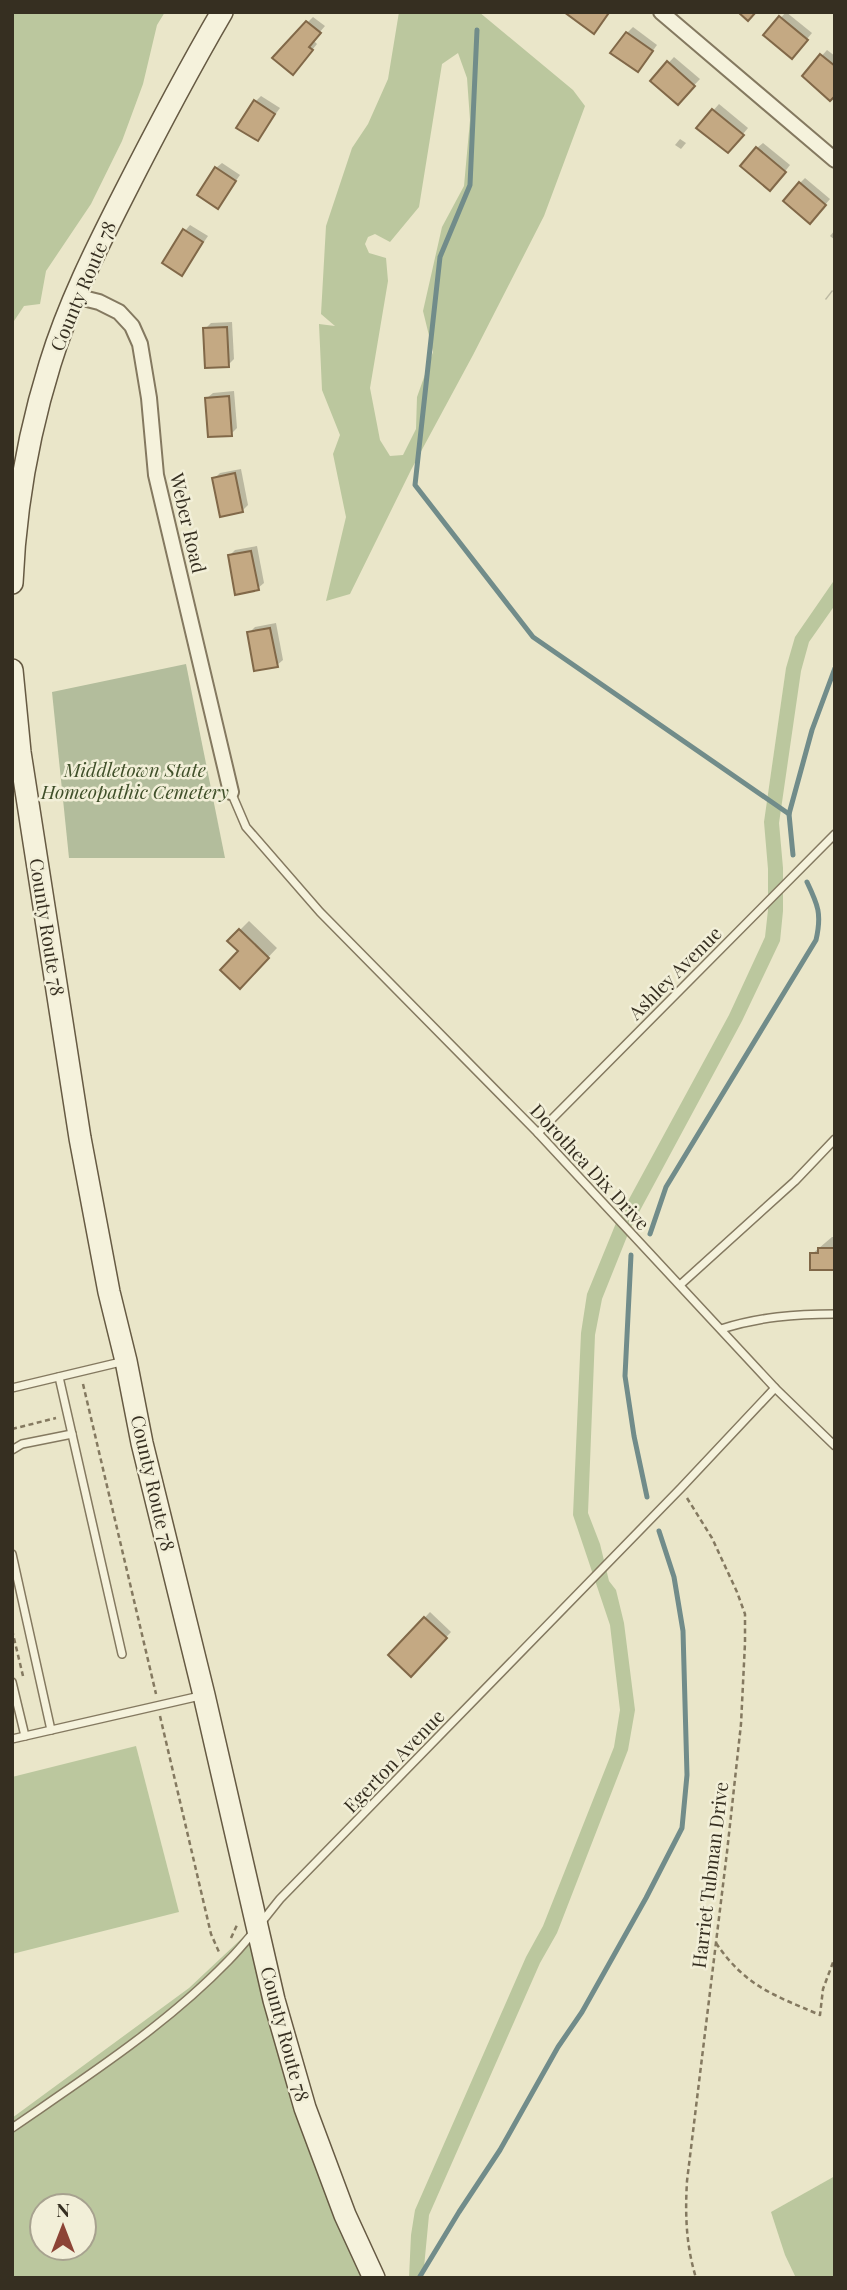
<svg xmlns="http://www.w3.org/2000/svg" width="847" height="2290" font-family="'Playfair Display',serif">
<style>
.green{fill:#bbc79e;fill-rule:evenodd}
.cemetery{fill:#b3bd9c}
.shadow{fill:#0003}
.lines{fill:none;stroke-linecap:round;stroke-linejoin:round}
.stream{stroke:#718c8a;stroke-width:5}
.building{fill:#c4a983;stroke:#816848;stroke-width:2}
.lane-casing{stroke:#847960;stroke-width:10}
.street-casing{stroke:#847960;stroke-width:18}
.secondary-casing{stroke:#665a43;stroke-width:24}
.path{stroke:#847960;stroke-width:2.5;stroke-dasharray:5 3.5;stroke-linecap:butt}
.lane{stroke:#f5f2dc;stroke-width:7}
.street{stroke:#f5f2dc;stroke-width:14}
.secondary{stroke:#f5f2dc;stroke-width:21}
.labels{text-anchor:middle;stroke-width:5;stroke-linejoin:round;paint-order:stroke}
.street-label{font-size:19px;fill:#362f21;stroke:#f2efd8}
.park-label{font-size:19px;font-style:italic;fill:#40502a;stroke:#f2efd8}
</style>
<rect width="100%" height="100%" fill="#eae6c9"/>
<g class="green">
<path d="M12 12H165L157 25 143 84 122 141 91 204 46 271 40 304 24 306 12 324Z"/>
<path d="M399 12H479L573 90 585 106 544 216 473 355 411 470 350 594 326 601 346 517 333 454 340 435 322 390 319 324 335 326 321 314 326 226 352 148 368 124 388 79ZM458 53 467 78 470 120 464 186 442 227 423 311 433 352 417 397 416 429 403 455 390 456 380 440 370 388 388 281 386 258 369 253 365 244 368 237 375 234 390 242 419 207 442 64Z"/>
<path d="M835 579V605L809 642 801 671 779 823 783 868V911L780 941 742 1021 630 1229 602 1299 595 1335 588 1513 600 1544 609 1581 616 1590 624 1623 635 1710 628 1750 557 1933 540 1963 429 2215 423 2278H409L411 2235 415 2210 526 1957 543 1926 614 1747 620 1710 610 1625 573 1515 581 1333 587 1294 616 1223 729 1015 765 937 768 910V869L764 822 786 668 795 637Z"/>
<path d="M136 1746 179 1912 12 1954V1777Z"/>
<path d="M255 1926 290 2077 375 2278H12V2118L189 1988ZM42 2206H84V2248H42Z"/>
<path d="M835 2176V2278H796L785 2255 771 2212Z"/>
</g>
<path class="cemetery" d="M186 664 225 858H69L52 692Z"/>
<g class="shadow">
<path d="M786 12 812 33 797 51 766 35Z"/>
<path d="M313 17 325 26 313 40 317 44 298 67 308 22Z"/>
<path d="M633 27 657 45 643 64 627 33Z"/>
<path d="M827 50 835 56V94L804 76Z"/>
<path d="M674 57 700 79 683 97 652 81Z"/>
<path d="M261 96 280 108 257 139 255 102Z"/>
<path d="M719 104 748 128 734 145 699 127Z"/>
<path d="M680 139 686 143 681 149 675 145Z"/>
<path d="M763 143 790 165 776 183 757 148Z"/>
<path d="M222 163 240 175 218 206 216 168Z"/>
<path d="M805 178 830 199 816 216 800 183Z"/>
<path d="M190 225 208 236 182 274 185 231Z"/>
<path d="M835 230V240L830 236Z"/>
<path d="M832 290 833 291 826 300 825 299Z"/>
<path d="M232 322 234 359 228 365 205 329 211 323Z"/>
<path d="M234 391 237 428 231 434 207 398 213 393Z"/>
<path d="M241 469 248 505 242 511 214 479 220 473Z"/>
<path d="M257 546 264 583 258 588 229 556 235 550Z"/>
<path d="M276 623 283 660 277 665 249 633 255 627Z"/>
<path d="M249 921 277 948 240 987V951L229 941Z"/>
<path d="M832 1237H835V1269L812 1254Z"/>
<path d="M430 1612 451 1632 411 1674 390 1655Z"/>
</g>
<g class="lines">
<g class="stream">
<path d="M477 30 470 185 440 257 415 485 533 637 789 814"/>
<path d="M793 855 789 814 812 730 835 668"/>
<path d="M650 1234 666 1187 816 940C822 914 818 905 807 882"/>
<path d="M631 1255 625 1376 634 1436 647 1497"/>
<path d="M419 2278 459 2212 500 2150 558 2047 582 2012 646 1898 682 1828 687 1775 683 1631 674 1577 659 1531"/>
</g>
</g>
<g class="building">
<path d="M564 12H606L608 14 594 34Z"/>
<path d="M738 12H756L748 21Z"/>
<path d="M779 16 808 40 792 59 763 35Z"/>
<path d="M306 21 321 33 309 47 313 50 293 75 272 58Z"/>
<path d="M626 32 653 51 638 72 610 53Z"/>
<path d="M820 54 835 66V96L830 101 802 76Z"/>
<path d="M667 61 695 86 678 105 650 81Z"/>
<path d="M254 100 275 114 258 141 236 128Z"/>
<path d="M712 109 744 135 728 153 696 128Z"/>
<path d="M756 147 786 172 770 191 740 166Z"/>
<path d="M215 167 236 181 218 209 197 195Z"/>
<path d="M799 182 826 205 810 224 783 201Z"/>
<path d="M183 229 203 242 182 276 162 263Z"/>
<path d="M227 327 229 367 205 368 203 328Z"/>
<path d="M229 396 232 436 208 437 205 398Z"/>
<path d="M235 473 243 512 220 517 212 478Z"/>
<path d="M251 551 259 590 235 595 228 555Z"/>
<path d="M270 628 278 667 254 671 247 632Z"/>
<path d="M239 929 269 958 240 989 220 970 238 951 227 941Z"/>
<path d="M835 1242V1270H810V1253H818V1248H835Z"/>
<path d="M424 1617 447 1638 411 1677 388 1655Z"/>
</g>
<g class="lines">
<g class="lane-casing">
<g id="lane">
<path d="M231 792 246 827 320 912 538 1133 775 1388 835 1446"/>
<path d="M538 1133 835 834"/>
<path d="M680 1285 795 1181 835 1139"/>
<path d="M721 1329C759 1317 795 1314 835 1314"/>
<path d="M59 1377 122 1654"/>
<path d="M12 1388 125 1361"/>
<path d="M12 1450 22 1444 72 1434"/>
<path d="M12 1554 51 1730"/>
<path d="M12 1682 25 1736"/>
<path d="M12 1739 200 1696"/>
<path d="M12 2128C86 2077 165 2026 228 1961 247 1942 263 1920 280 1899L681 1488 775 1388"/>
</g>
</g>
<g class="street-casing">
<g id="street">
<path d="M661 12 835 160"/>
<path d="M75 296 99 302 119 312 132 326 140 344 149 398 156 475 231 792"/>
</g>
</g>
<g class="secondary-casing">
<g id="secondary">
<path d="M12 583C15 510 28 435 50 364 68 305 96 249 124 194 155 133 187 72 222 12"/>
<path d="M12 670 20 752 80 1138 109 1292 126 1361 142 1443 204 1695 274 2000 305 2108 345 2215 374 2278"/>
</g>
</g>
<g class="path">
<path d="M83 1384 156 1694"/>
<path d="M12 1429 56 1418"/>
<path d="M687 1498 712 1538 737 1592 745 1614V1643L741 1724 727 1852 687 2181C685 2215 686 2245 696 2278"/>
<path d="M12 1630 23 1676"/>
<path d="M160 1716 211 1934 219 1952"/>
<path d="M231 1938 237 1925"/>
<path d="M716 1943C746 1987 774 1995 820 2015L823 1989 835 1957"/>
</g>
<use href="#lane" class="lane"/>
<use href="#street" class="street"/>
<use href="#secondary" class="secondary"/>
</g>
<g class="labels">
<g class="street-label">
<text transform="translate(83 286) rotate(-67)" y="7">County Route 78</text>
<text transform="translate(188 523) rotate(77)" y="7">Weber Road</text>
<text transform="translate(47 927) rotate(81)" y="7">County Route 78</text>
<text transform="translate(675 973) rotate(-45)" y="7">Ashley Avenue</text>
<text transform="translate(590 1167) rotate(47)" y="7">Dorothea Dix Drive</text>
<text transform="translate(153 1483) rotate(77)" y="7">County Route 78</text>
<text transform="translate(394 1761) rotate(-46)" y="7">Egerton Avenue</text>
<text transform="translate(710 1875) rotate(-83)" y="7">Harriet Tubman Drive</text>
<text transform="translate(285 2034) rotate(75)" y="7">County Route 78</text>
</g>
<g class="park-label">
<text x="135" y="777">Middletown State<tspan x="135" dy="22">Homeopathic Cemetery</tspan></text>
</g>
</g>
<rect width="847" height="2290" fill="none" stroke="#362f21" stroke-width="28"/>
<g transform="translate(63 2227)"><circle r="33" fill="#f2efd8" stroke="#a7a28f" stroke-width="2"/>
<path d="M0-5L12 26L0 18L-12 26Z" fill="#8c4436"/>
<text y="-10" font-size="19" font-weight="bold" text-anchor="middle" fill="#362f21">N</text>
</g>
</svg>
